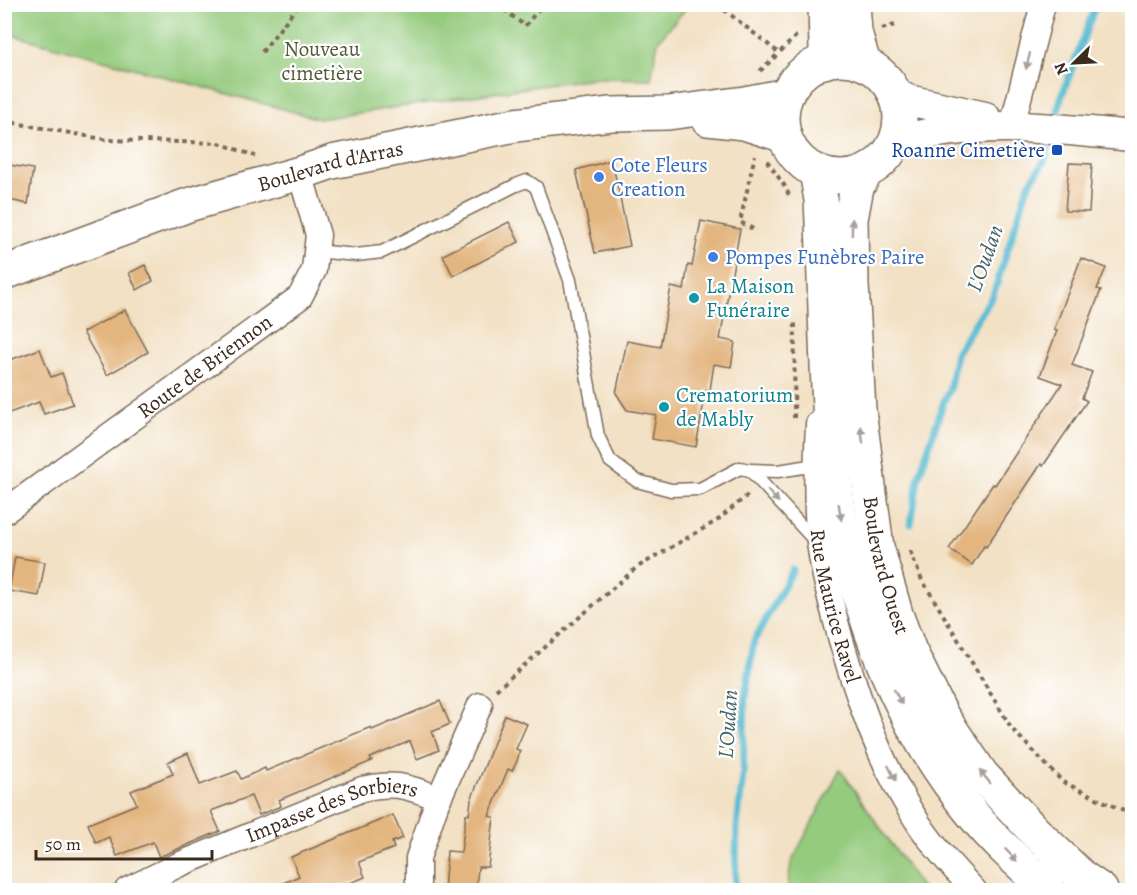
<svg xmlns="http://www.w3.org/2000/svg" width="1137" height="895" font-family="Alegreya,serif">
<style>
.green{fill:#95cb7e;stroke:#687a4e;stroke-width:1.5}
.lines{fill:none;stroke-linecap:round;stroke-linejoin:round}
.stream{stroke:#52b9d0;stroke-width:7}
.building{fill:#e3b57f}
.service-casing{stroke:#7b6a58;stroke-width:15}
.minor-casing{stroke:#7b6a58;stroke-width:27}
.tertiary-casing{stroke:#7b6a58;stroke-width:33}
.secondary-casing{stroke:#7b6a58;stroke-width:36}
.primary-casing{stroke:#7b6a58;stroke-width:36}
.path{stroke:#7b6a58;stroke-width:4;stroke-dasharray:4.5 4.5;stroke-linecap:butt}
.service{stroke:#fff;stroke-width:12}
.minor{stroke:#fff;stroke-width:24}
.tertiary{stroke:#fff;stroke-width:30}
.secondary{stroke:#fff;stroke-width:33}
.primary{stroke:#fff;stroke-width:33}
.oneway{fill:#a79f9a}
.transit-dot{fill:#1a4fb4;stroke:#fff;stroke-width:2}
.shop-dot{fill:#3f7fe0;stroke:#fff;stroke-width:2}
.culture-dot{fill:#0f9aa8;stroke:#fff;stroke-width:2}
.labels{text-anchor:middle;stroke-width:4.5;stroke-linejoin:round;paint-order:stroke}
.park-label{font-size:21px;fill:#565a3b;stroke:#fff}
.transit-label{font-size:21px;fill:#164399;stroke:#fff;text-anchor:end}
.shop-label{font-size:21px;fill:#366cbe;stroke:#fff;text-anchor:start}
.street-label{font-size:21px;fill:#3b2a1e;stroke:#fff}
.culture-label{font-size:21px;fill:#0d838f;stroke:#fff;text-anchor:start}
.water-label{font-size:22px;font-style:italic;fill:#446365;stroke:#fff}
</style>
<rect width="100%" height="100%" fill="#fff"/>
<filter id="ink" filterUnits="userSpaceOnUse"><feTurbulence type="fractalNoise" baseFrequency=".0167" numOctaves="2"/><feDisplacementMap in="SourceGraphic" scale="12" xChannelSelector="R" yChannelSelector="G"/><feConvolveMatrix kernelMatrix="1 2 1 2 8 2 1 2 1" color-interpolation-filters="sRGB"/></filter>
<filter id="wash" filterUnits="userSpaceOnUse"><feTurbulence type="fractalNoise" baseFrequency=".008" numOctaves="4" result="noise"/><feDisplacementMap in="SourceGraphic" scale="24" xChannelSelector="R" yChannelSelector="G"/><feGaussianBlur stdDeviation="1.35" result="paint"/><feColorMatrix in="noise" values="0 0 0 0 0 0 0 0 0 0 0 0 0 0 0 0 0 1.4 0 .05"/><feComposite in="paint" operator="in"/></filter>
<g filter="url(#wash)">
<rect width="100%" height="100%" fill="#f2e1c5"/>
<g class="green">
<path d="M4 5 5 4 689 5 658 41 651 79 593 78 319 119 5 33Z"/>
<path d="M840 769 923 890H787L791 863Z"/>
</g>
<g class="lines">
<g class="stream">
<path d="M1055 122 1061 98 1096 4"/>
<path d="M911 524 918 479 944 401 949 391 956 353 993 295 1028 186 1045 160 1052 136"/>
<path d="M735 890 737 826 743 775 745 698 754 641 793 570"/>
</g>
</g>
<g id="blocks">
<g class="building">
<path d="M612 160 630 246 595 253 576 170Z"/>
<path d="M1069 163 1092 164 1089 212 1065 211Z"/>
<path d="M4 164 33 169 28 204 4 199Z"/>
<path d="M701 221 740 229 720 339 735 342 731 367 714 364 710 390H706L696 447 652 439 656 415 627 410 616 393 627 341 660 347 671 287 684 290 688 265 692 266Z"/>
<path d="M509 222 519 242 453 276 443 255Z"/>
<path d="M1081 258 1106 268 1097 289 1101 290 1072 365 1092 372 1082 398 1087 401 1043 466 1041 464 986 547 984 546 972 565 949 549 993 484 995 485 1062 384 1040 376 1057 331 1054 330Z"/>
<path d="M145 265 153 281 137 290 129 273Z"/>
<path d="M125 310 148 352 107 375 83 332Z"/>
<path d="M40 349 51 377 62 373 73 404 44 414 39 402 4 415V362Z"/>
<path d="M15 557 45 562 39 596 9 591Z"/>
<path d="M440 701 450 724 432 732 439 750 417 759 410 741 370 758 372 761 279 800 281 806 259 815 251 796 211 811 220 831 159 857 153 842 117 856 109 837 96 843 88 824 137 804 131 791 173 774 168 762 188 753 200 785 237 771 241 779 265 768 266 771 371 727 372 730Z"/>
<path d="M505 715 527 724 516 749 520 751 517 761 512 771 508 769 489 816 494 817 488 867H478L476 891H444L447 851 461 852 466 814 469 815 471 800Z"/>
<path d="M393 815 403 838 392 842 394 848 359 862 365 877 330 891H266L299 876 291 857Z"/>
</g>
</g>
</g>
<g filter="url(#ink)">
<use href="#blocks" fill-opacity="0" stroke="#7b6a58" stroke-width="1.5"/>
<g class="lines">
<g class="service-casing">
<g id="service">
<path d="M316 251 356 255 382 252 516 185 527 181 536 187 570 280 598 436 610 461 637 481 671 490 700 489 740 468 750 470"/>
<path d="M816 465 778 471 750 470 816 542"/>
</g>
</g>
<g class="minor-casing">
<g id="minor">
<path d="M1013 122 1043 4"/>
<path id="s1" d="M818 424C816 463 815 503 819 542 823 575 832 608 841 640 859 702 882 769 919 824 935 848 954 869 974 890"/>
<path id="s2" d="M4 512 300 297 314 270 318 235 300 173"/>
<path id="s3" d="M127 890 178 865 362 789C395 781 407 787 439 798"/>
<path d="M418 890V858L436 805 480 705"/>
</g>
</g>
<g class="tertiary-casing">
<g id="tertiary">
<path d="M894 93 908 100 985 117"/>
<path d="M895 142C973 118 1053 128 1132 136"/>
</g>
</g>
<g class="secondary-casing">
<g id="secondary">
<path d="M708 119 744 123 785 136"/>
<path id="s4" d="M4 273 188 205 300 173 332 162 515 125 611 114 668 113 745 103 787 95"/>
</g>
</g>
<g class="primary-casing">
<g id="primary">
<path d="M853 4 855 32 864 64"/>
<circle cx="841" cy="118" r="59"/>
<path d="M824 62 826 50 825 4"/>
<path d="M816 171 821 200C827 320 824 441 847 558 851 576 858 593 864 610 888 686 924 756 975 817 997 844 1024 867 1049 890"/>
<path id="s5" d="M866 172 857 187 851 219 852 285 859 410 877 547 896 614 910 651 942 716 982 775 1035 832 1082 877 1101 890"/>
</g>
</g>
<g class="path">
<path d="M497 4 525 26 543 4"/>
<path d="M717 4 779 53 798 34"/>
<path d="M882 29 898 24"/>
<path d="M262 52 299 4"/>
<path d="M760 71 779 53"/>
<path d="M4 121 108 140 219 143 255 156"/>
<path d="M767 161 784 185 790 197"/>
<path d="M753 229 740 222 755 155"/>
<path d="M794 418 795 320"/>
<path d="M910 551 921 578 1012 729 1063 782 1132 815"/>
<path d="M496 690 636 568 718 520 750 493"/>
</g>
<use href="#service" class="service"/>
<use href="#minor" class="minor"/>
<use href="#tertiary" class="tertiary"/>
<use href="#secondary" class="secondary"/>
<use href="#primary" class="primary"/>
</g>
<defs><path id="oneway-solid" d="M-6-.8H1V-3.2L6.5 0L1 3.2V.8H-6Z" transform="scale(1.5)"/></defs>
<g class="oneway">
<use href="#oneway-solid" transform="translate(1028 61) rotate(104)"/>
<use href="#oneway-solid" transform="translate(852 227) rotate(-89)"/>
<use href="#oneway-solid" transform="translate(862 435) rotate(-97)"/>
<use href="#oneway-solid" transform="translate(773 496) rotate(47)"/>
<use href="#oneway-solid" transform="translate(840 512) rotate(81)"/>
<use href="#oneway-solid" transform="translate(898 697) rotate(62)"/>
<use href="#oneway-solid" transform="translate(892 773) rotate(63)"/>
<use href="#oneway-solid" transform="translate(985 777) rotate(-130)"/>
<use href="#oneway-solid" transform="translate(1011 855) rotate(46)"/>
</g>
</g>
<rect class="transit-dot" x="1051" y="144" width="12" height="12" rx="3"/>
<g class="shop-dot">
<circle cx="599" cy="177" r="6"/>
<circle cx="713" cy="257" r="6"/>
</g>
<g class="culture-dot">
<circle cx="694" cy="298" r="6"/>
<circle cx="664" cy="407" r="6"/>
</g>
<g class="labels">
<g class="park-label">
<text x="322" y="56">Nouveau<tspan x="322" dy="24">cimetière</tspan></text>
</g>
<g class="transit-label">
<text x="1045" y="157">Roanne Cimetière</text>
</g>
<g class="shop-label">
<text x="611" y="172">Cote Fleurs<tspan x="611" dy="24">Creation</tspan></text>
<text x="725" y="264">Pompes Funèbres Paire</text>
</g>
<g class="street-label">
<text dy="7" stroke="none"><textPath href="#s4" startOffset="344">Boulevard d'Arras</textPath></text>
<text dy="7" stroke="none"><textPath href="#s2" startOffset="248">Route de Briennon</textPath></text>
<text dy="7" stroke="none"><textPath href="#s5" startOffset="399">Boulevard Ouest</textPath></text>
<text dy="7" stroke="none"><textPath href="#s1" startOffset="184">Rue Maurice Ravel</textPath></text>
<text dy="7" stroke="none"><textPath href="#s3" startOffset="222">Impasse des Sorbiers</textPath></text>
</g>
<g class="culture-label">
<text x="706" y="293">La Maison<tspan x="706" dy="24">Funéraire</tspan></text>
<text x="676" y="402">Crematorium<tspan x="676" dy="24">de Mably</tspan></text>
</g>
<g class="water-label">
<text transform="translate(984 258) rotate(-70)" y="8">L'Oudan</text>
<text transform="translate(727 724) rotate(-86)" y="8">L'Oudan</text>
</g>
</g>
<rect width="1137" height="895" fill="none" stroke="#fff" stroke-width="24"/>
<g transform="translate(1074 63) rotate(246)" stroke="#ffffff" stroke-width="4.5" paint-order="stroke">
<path d="M0-4.5L10 22L0 15L-10 22Z" fill="#3b2a1e"/>
<text y="-9" font-size="16" font-weight="bold" text-anchor="middle" fill="#3b2a1e">N</text>
</g>
<path d="M36 850v9h176v-9" fill="none" stroke="#3b2a1e" stroke-width="3"/>
<text x="45" y="850" font-size="18" fill="#3b2a1e" stroke="#ffffff" stroke-width="4.5" paint-order="stroke">50 m</text>
</svg>
